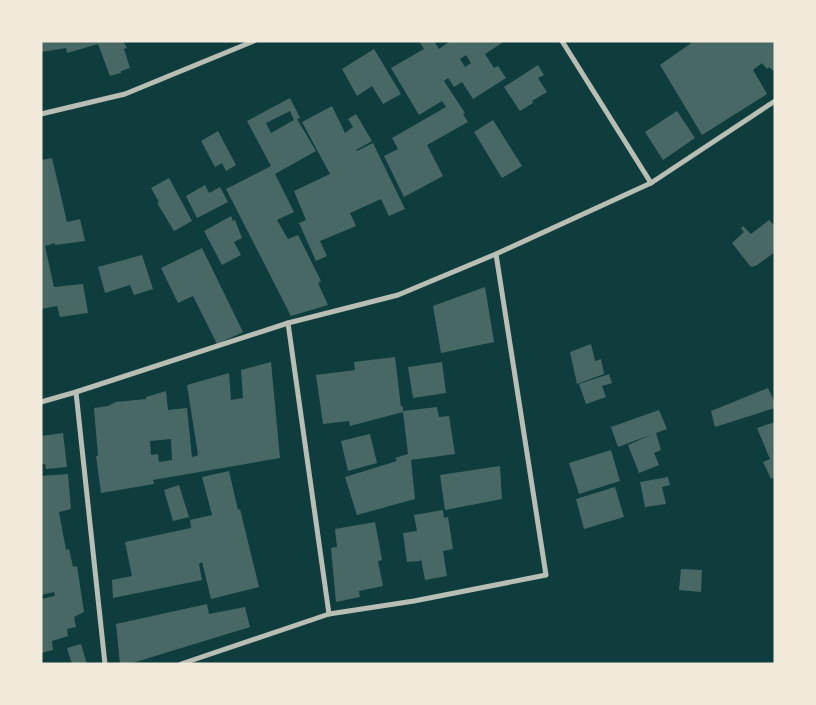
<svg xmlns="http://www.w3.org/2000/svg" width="816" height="705" font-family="Mulish,sans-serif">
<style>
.building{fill:#486865;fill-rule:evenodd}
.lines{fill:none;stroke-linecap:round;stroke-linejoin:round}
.minor{stroke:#b8beb3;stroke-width:5}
</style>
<rect width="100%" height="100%" fill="#0f3d3e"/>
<g class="building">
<path d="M41 41H123L127 48 124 49 130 68 121 71V73L110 76 98 44 67 53 66 48 41 52Z"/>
<path d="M419 41H434L439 49 450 41H505L485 54 494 68 498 66 506 78 473 99 462 82 454 87 448 78 444 81 465 113 463 114 468 122 427 145 443 176 404 197 384 156 398 149 392 138 446 107 442 101 419 115 391 68 424 49ZM466 55 471 63 465 67 460 59Z"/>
<path d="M691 41H775V72L769 67 767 69 762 63 753 70 767 94 702 135 660 65 690 44Z"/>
<path d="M374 49 401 94 383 104 372 86 357 96 342 69Z"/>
<path d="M538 65 544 75 538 78 547 92 532 101 533 103 520 111 504 87Z"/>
<path d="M290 98 300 118 297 119 316 151 275 174 294 212 277 220 288 239 298 235 321 281 318 283 328 305 291 316 226 189 271 166 247 121ZM290 111 294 120 271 133 266 123Z"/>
<path d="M332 106 345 133 353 127 348 119 356 114 372 141 356 150 357 151 373 143 405 209 389 216 381 199 350 213 356 226 320 241 327 256 316 261 299 223 306 220 294 191 330 174 302 122Z"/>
<path d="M677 111 695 138 663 160 645 132Z"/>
<path d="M493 120 522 166 502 178 474 132Z"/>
<path d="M218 131 236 165 226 171 222 163 215 167 201 141Z"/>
<path d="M52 158 67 222 80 219 85 241 55 245V243L45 246 54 287 83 284 88 313 60 317 57 306 41 309V160Z"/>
<path d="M169 178 192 221 174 231 157 203 159 202 151 188Z"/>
<path d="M205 185 209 193 220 187 228 202 197 218 186 196Z"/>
<path d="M231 216 233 221 235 220 242 238 234 242 241 255 222 265 204 231Z"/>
<path d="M769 220 775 226V252L757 265 752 267 751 266H750L732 243 744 232 741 228 743 226 751 234Z"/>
<path d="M202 248 243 332 217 344 193 296 178 303 161 268Z"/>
<path d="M142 255 153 289 134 295 130 285 105 293 98 267Z"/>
<path d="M485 287 494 342 441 353 433 306Z"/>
<path d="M591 344 595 361 601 359 604 374 577 384 570 352Z"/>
<path d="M395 357 401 407 403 406V411L437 407 439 417 449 416 455 454 411 460 415 499 357 515 345 477 397 461 395 458 408 454 403 412 350 426 349 421 323 424 316 375 355 370 354 362Z"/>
<path d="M271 362 280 458 153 480 154 484 101 493 96 456H98L94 408 108 406 116 402 146 399V397L166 391 168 410 187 408 192 457 196 456 198 455 187 385 229 373 231 400 243 398 241 370ZM171 439 172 460 159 462 158 454 151 455 150 441Z"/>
<path d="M442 362 446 393 413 398 408 367Z"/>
<path d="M609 374 612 383 602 386 606 397 586 404 579 384Z"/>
<path d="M768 388 775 403V408L715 427 711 411Z"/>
<path d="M659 410 667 429 656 433 661 450 654 453 659 465 639 473 628 445 653 434 618 447 611 427Z"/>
<path d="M775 422V477L771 479 763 462 770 459 757 428Z"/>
<path d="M63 433 67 467 46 469 45 464H41V436Z"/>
<path d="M370 434 377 463 348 471 341 441Z"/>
<path d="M611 450 620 481 579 494 569 463Z"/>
<path d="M500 466 502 499 445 510 440 475Z"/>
<path d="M229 471 238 510 240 509 259 587 211 599 202 562 199 564 202 580 113 598 112 580 132 576 125 542 191 528 190 520 212 515 202 477Z"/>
<path d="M68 474 71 509 59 512 66 550 69 549 73 567 77 566 84 612 74 617 76 627 67 629 68 636 52 641 53 650 41 653V599L55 596 54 592 41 595V476Z"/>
<path d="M668 477 670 485 662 487 666 504 645 507 640 482Z"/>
<path d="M179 485 189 517 173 521 164 490Z"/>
<path d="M615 487 624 517 584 529 576 499Z"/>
<path d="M443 510 444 518 448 517 453 549 443 551 447 576 425 580 421 559 420 561 407 562 403 533 417 531 414 515Z"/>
<path d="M375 522 382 560 378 561 383 586 359 591 360 597 336 602 331 548 337 547 335 529Z"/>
<path d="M681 569 702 570 701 592 679 590Z"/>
<path d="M207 604 209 614 245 607 250 627 129 664H120L116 624Z"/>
<path d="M81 644 87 664H72L67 648Z"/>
</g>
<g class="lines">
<g class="minor">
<path d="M562 41 651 183"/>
<path d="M41 114 125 94 254 41"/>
<path d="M288 323 329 614"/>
<path d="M76 392 105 664"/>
<path d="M41 402 76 392 288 323 398 295 496 254 651 183 775 101"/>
<path d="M181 664 329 614 414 601 546 575 496 254"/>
</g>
</g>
<rect width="816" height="705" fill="none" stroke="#f1e9da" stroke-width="85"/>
</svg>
